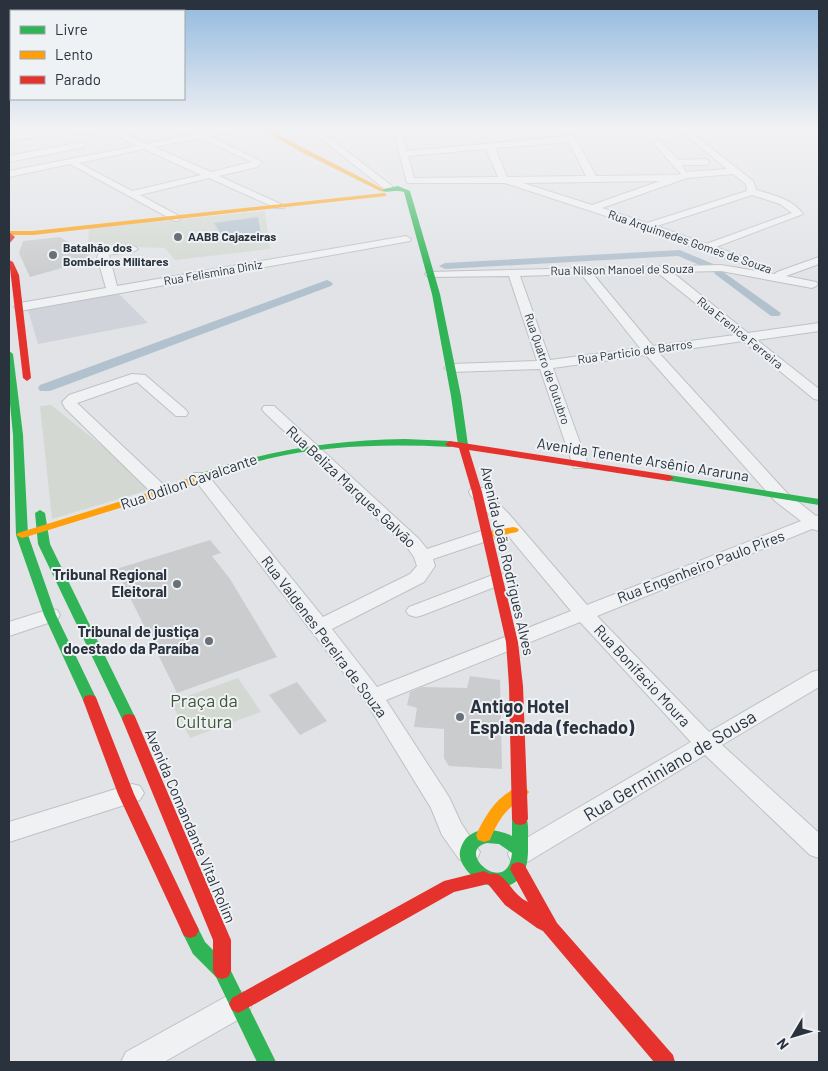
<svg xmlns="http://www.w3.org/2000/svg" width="828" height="1071" font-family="Barlow,sans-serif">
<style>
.built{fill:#d0d3d9}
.green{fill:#d3d9d2}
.water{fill:#b2c1ce}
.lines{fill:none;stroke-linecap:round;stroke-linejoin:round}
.canal{fill:#b2c1ce;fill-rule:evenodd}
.building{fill:#caccce}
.street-casing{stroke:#c0c1c4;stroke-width:2}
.street{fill:#f0f1f3;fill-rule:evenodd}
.fast{fill:#30b455;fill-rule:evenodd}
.slow{fill:#ff9f0a;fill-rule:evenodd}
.jam{fill:#e5322d;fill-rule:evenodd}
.poi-dot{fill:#6a7078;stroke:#eff2f5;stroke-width:2}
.labels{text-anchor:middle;stroke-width:4;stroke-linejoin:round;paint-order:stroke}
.far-poi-label{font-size:12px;font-weight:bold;fill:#2a323d;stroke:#eff2f5;text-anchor:start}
.far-street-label{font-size:12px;fill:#2a323d;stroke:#eff2f5}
.street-label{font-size:15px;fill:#2a323d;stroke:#eff2f5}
.poi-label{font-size:15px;font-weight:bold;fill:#2a323d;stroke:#eff2f5;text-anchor:end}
.near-park-label{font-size:18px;fill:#415739;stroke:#eff2f5}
.near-poi-label{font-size:18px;font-weight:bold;fill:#2a323d;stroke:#eff2f5;text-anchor:start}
.near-street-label{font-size:18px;fill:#2a323d;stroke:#eff2f5}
</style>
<rect width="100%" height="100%" fill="#e1e3e6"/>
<path class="built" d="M118 293 148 323 38 344 28 310Z"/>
<g class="green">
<path d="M265 211 270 249 175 260 165 248 88 245 89 228Z"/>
<path d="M51 405 155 488 52 519 40 406Z"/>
<path d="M238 678 261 712 190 738 171 702Z"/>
</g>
<path class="water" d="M258 217 261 236 224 239 214 223Z"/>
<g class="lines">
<g class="canal">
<path d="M680 250 718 266 719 269 781 313 779 316H771L715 274 714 271 678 256 445 269 439 266 445 263Z"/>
<path d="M327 280 331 282 333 284 331 286 50 391H40L38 388 40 385Z"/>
</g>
</g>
<g class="building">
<path d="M60 237 94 259 30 277 19 253 23 241Z"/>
<path d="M210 540 221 553 212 556 230 579 277 657 177 693 116 569Z"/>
<path d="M470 676 500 680 502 769 449 766 444 758V729L414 727 417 708 407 705 410 692 422 687 467 688Z"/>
<path d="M297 682 327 721 300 735 269 695Z"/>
</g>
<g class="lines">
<g class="street-casing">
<g id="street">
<path d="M85 129H115L146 144 194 134 198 132C207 134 226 129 237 129L236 131 209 136 262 162 257 167 219 176 285 206 284 208H276L209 178 140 195 179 216V220L175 221 70 164 9 177V171L137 146 108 131 9 140V135ZM200 138 252 162 211 172 154 147ZM144 149 201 175 132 191 79 163Z"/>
<path d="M309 129H318L392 186V190H386Z"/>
<path d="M393 129H401L407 151 572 136 576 139 596 176 676 175 681 174 655 145 654 143 658 140 661 141 678 160 706 159 710 162 706 165H682L686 172 727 169 679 129H687L753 181 756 190C774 195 792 199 803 214L716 247 762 264 764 266 758 269 700 250 643 228 505 183H407ZM569 142 586 176 507 177 495 148ZM486 149 498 177 414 178 408 156ZM733 174 746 184 747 191 647 223 602 208 687 178ZM660 181 592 205 523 183ZM752 195 780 204 792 213 706 244 657 226Z"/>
<path d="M81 142 84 143V147L9 162V156Z"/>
<path d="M406 236 411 239 410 241 20 311 14 307 20 303 106 288 97 257 100 251C111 247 129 241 138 249 131 255 118 252 109 255L117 286Z"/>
<path d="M819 257V264L786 276 816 282 818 284 816 286 812 288 721 271 672 272 748 333 819 323V331L757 340 819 389V400L814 399 743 341 659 353 787 493 816 516 819 515V531L812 529 597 616 709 732 812 672 819 670V687L722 745 819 833V858L810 855 705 755 529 861 520 865 511 861 508 854 511 847 691 742 580 622 386 700 449 797 461 823 480 852 477 859 468 863 459 859 442 835 431 808 366 702 192 476 194 473H206L323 617 410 574 417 566 414 557 407 547 264 412 262 409 264 406H274L419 539 427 549 481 531 487 530 493 531 496 535 493 539 433 559 435 566 424 582 332 629 377 687 571 611 496 521 471 496 469 492 471 488H483L508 513 587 605 801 521 775 501 646 355 553 368 588 465 586 468H574L540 369 451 372 444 368 451 364 537 361 509 276 431 277 427 276 425 274 427 272 721 265 775 274 777 272ZM658 273 735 335 653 346 593 274ZM581 274 640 348 550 360 520 276Z"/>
<path d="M132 374 145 375 186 410 188 413 186 416H176L137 382 77 403 167 488 169 492 167 496H155L65 408 62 402 69 395Z"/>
<path d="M498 573 505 575 507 579 505 583 423 615 416 617 409 615 406 611 409 607Z"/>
<path d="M50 609 57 610 60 615 57 620 9 636V622Z"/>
<path d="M132 784 140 786 144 793 140 800 9 842V822Z"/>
<path d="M238 990 248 994 252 1004 248 1014 164 1062H121L126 1052Z"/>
</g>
</g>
<use href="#street" class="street"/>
<g class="fast">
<path d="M398 186 410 191 440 294 461 396 468 445 467 447H459L458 445 451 396 432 294 404 192C396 189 386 194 379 190Z"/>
<path d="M9 351 13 354 23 435 28 535 56 615 97 700 95 704 90 705 85 704 83 700 44 615 16 535 13 435 9 393Z"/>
<path d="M405 439 450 441 455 444 450 447C389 444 327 445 267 459 246 464 226 473 205 478L200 475 201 473C268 450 334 440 405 439Z"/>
<path d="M669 475 819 499V505L665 480 664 478Z"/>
<path d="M40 510 45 513 50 544 136 719 134 723 129 724 124 723 122 719 38 544 35 513Z"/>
<path d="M520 813 525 814C529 822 528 832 528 841 528 853 529 868 520 878 502 897 472 883 462 863 459 857 459 851 462 845 470 825 497 828 512 836V819L515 814ZM487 843 499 844 512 853C508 899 453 851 487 843Z"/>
<path d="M190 922 196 924 205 942 228 965 276 1062H257L216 977 193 954 181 930 184 924Z"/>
</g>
<g class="slow">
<path d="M261 129H267L385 190 380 191 301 152Z"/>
<path d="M384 193 386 194V196L33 235H9V231H33Z"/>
<path d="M205 472 209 473 210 475 209 477 165 494 26 537 22 538 16 535 18 533 157 490Z"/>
<path d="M513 527 517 528 519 530 517 532 487 538 481 535 483 533Z"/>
<path d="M521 786 526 788 529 792C525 799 516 802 510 808 500 817 495 828 490 840L484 842 478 840 476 835C486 814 498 794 521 786Z"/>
</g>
<g class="jam">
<path d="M9 232 15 237 9 244Z"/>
<path d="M9 260 13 262 19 275 31 378 27 381 23 378Z"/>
<path d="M450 441 669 475 674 478 669 481 469 450 482 492 518 642 523 686 528 819 525 824 520 825 515 824 512 819 509 686 506 642 472 492 459 448 447 446 445 444Z"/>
<path d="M90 695 95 696 97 700 134 794 199 930 196 936 190 938 184 936 118 794 83 700 85 696Z"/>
<path d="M129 714 134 715 136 719 231 940V971L228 977 222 979 216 977 213 971V940L122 719 124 715Z"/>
<path d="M518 862 524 864 557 923 673 1055 675 1062H654L543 931 537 928 505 905 488 884 454 892 244 1010 238 1013 232 1010 229 1004 232 998 444 881 484 871 490 874C502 870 510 888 518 895 521 898 524 900 528 902L510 869 512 864Z"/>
</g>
</g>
<linearGradient id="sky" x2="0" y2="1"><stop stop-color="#92b9de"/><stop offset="0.46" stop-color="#f2f2f4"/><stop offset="1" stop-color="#f2f2f4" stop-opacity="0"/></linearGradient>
<rect width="828" height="278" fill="url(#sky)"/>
<g class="poi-dot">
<circle cx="178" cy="237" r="5"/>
<circle cx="53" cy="255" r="5"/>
<circle cx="177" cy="584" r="5"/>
<circle cx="209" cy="641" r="5"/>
<circle cx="460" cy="717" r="5"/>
</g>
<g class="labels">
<g class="far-poi-label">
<text x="188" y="241">AABB Cajazeiras</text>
<text x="63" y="252">Batalhão dos<tspan x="63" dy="14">Bombeiros Militares</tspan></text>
</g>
<g class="far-street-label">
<text transform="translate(690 242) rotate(19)" y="4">Rua Arquimedes Gomes de Souza</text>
<text transform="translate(622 270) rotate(-1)" y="4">Rua Nilson Manoel de Souza</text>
<text transform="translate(213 273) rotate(-10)" y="4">Rua Felismina Diniz</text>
<text transform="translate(740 333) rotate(39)" y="4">Rua Erenice Ferreira</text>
<text transform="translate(635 352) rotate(-8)" y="4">Rua Particio de Barros</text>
<text transform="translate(547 369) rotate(71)" y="4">Rua Quatro de Outubro</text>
</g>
<g class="street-label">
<text transform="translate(643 460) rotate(9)" y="5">Avenida Tenente Arsênio Araruna</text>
<text transform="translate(189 482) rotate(-19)" y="5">Rua Odilon Cavalcante</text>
<text transform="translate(351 487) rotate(43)" y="5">Rua Beliza Marques Galvão</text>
<text transform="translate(507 561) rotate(77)" y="5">Avenida João Rodrigues Alves</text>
<text transform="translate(701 567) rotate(-21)" y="5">Rua Engenheiro Paulo Pires</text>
<text transform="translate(324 637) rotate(53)" y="5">Rua Valdenes Pereira de Souza</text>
<text transform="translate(642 676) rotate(47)" y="5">Rua Bonifacio Moura</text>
<text transform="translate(190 826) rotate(67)" y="5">Avenida Comandante Vital Rolim</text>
</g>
<g class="poi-label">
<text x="167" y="580">Tribunal Regional<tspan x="167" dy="17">Eleitoral</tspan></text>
<text x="199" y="637">Tribunal de justiça<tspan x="199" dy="17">doestado da Paraíba</tspan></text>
</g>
<g class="near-park-label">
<text x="204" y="707">Praça da<tspan x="204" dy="21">Cultura</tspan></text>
</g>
<g class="near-poi-label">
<text x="470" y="713">Antigo Hotel<tspan x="470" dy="21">Esplanada (fechado)</tspan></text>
</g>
<g class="near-street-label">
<text transform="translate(670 766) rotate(-31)" y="6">Rua Germiniano de Sousa</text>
</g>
</g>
<rect width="828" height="1071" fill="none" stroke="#2a323d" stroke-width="20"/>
<rect x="10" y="10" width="175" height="90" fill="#eff2f5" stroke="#a0a5ab"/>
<rect x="20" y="26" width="25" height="8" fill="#30b455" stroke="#a0a5ab"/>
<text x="55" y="35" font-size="15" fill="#2a323d">Livre</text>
<rect x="20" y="51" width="25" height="8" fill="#ff9f0a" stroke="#a0a5ab"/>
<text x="55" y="60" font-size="15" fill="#2a323d">Lento</text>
<rect x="20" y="76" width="25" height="8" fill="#e5322d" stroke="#a0a5ab"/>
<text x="55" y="85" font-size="15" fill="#2a323d">Parado</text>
<g transform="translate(793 1036) rotate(232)" stroke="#eff2f5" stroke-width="4" paint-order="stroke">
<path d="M0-4L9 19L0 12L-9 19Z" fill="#2a323d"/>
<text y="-8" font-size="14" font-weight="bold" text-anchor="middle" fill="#2a323d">N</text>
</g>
</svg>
